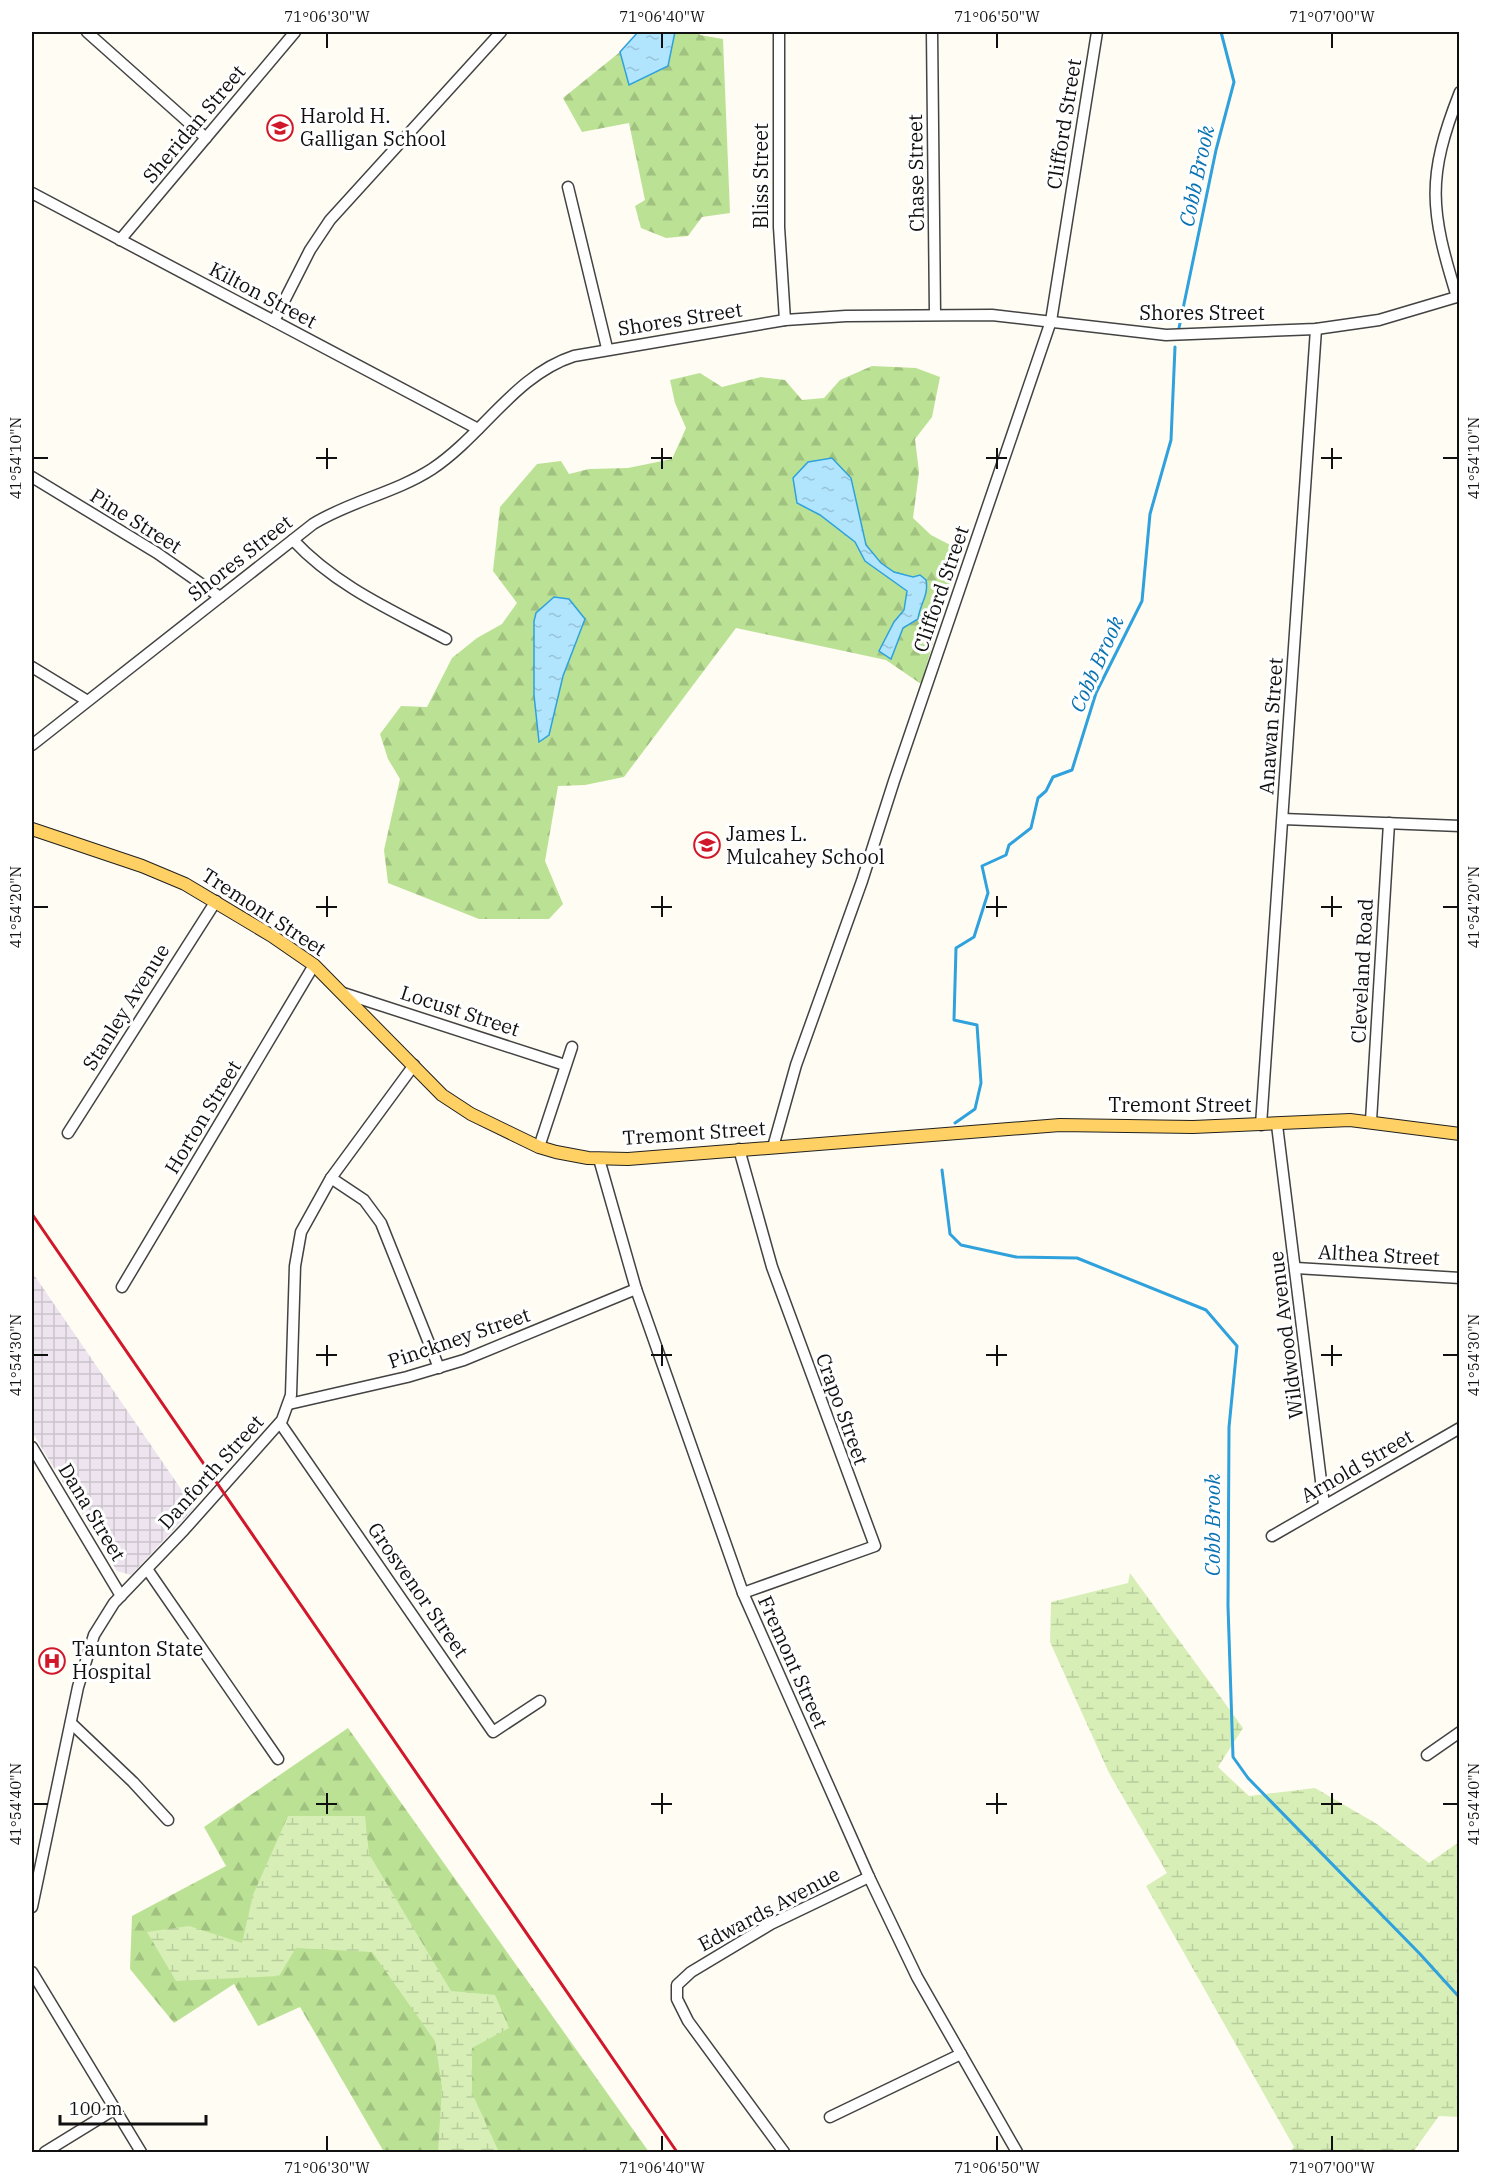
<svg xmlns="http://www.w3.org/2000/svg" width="1491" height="2184" font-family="'IBM Plex Serif',serif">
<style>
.industrial{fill:url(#industrial-grid)}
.forest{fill:url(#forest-firs)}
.wetland{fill:url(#wetland-marsh)}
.water{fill:url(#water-ripples);stroke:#2fa1dd;stroke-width:1.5}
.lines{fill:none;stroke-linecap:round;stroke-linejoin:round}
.stream{stroke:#2fa1dd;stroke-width:3}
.minor-casing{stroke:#434343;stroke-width:13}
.major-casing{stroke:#212121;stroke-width:14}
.minor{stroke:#fff;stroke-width:10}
.major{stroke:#ffd063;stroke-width:12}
.rail{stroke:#d1172a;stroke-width:3}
.ticks{fill:none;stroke:#101010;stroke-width:2}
.labels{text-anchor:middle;stroke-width:6;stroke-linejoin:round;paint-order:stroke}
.poi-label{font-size:20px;fill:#101010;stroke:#fff;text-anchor:start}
.street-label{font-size:20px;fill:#101010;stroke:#fff}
.water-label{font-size:21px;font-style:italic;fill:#0972b2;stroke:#fff}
.neatline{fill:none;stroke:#101010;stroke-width:2}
.ticks-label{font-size:15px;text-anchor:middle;fill:#101010}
</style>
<defs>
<pattern id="industrial-grid" width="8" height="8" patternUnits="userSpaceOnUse" patternTransform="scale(1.5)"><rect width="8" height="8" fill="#ede4ef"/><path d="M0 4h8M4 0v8" fill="none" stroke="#cac3cc"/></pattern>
<pattern id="forest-firs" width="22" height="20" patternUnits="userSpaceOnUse" patternTransform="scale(1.5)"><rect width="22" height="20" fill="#bbe294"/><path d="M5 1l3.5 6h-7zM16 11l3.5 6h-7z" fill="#a0c17f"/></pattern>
<pattern id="wetland-marsh" width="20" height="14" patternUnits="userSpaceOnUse" patternTransform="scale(1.5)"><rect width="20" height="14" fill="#d7efb7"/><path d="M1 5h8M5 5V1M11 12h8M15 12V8" fill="none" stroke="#b8cc9c"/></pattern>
<pattern id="water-ripples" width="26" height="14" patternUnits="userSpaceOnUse" patternTransform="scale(1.5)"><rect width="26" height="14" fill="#b1e5fd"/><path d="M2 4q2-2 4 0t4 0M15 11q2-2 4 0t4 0" fill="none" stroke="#97c3d8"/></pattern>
</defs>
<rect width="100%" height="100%" fill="#fffcf3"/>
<path class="industrial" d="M32 1272 194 1508 131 1575 117 1571 32 1432Z"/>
<g class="forest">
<path d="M675 32H698L700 35 723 39 730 213 702 217 688 236 666 238 641 228 635 206 645 200 629 123 582 132 563 98 620 52 629 84 668 66Z"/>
<path d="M872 366 916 368 940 377 932 417 915 439 919 472 913 518 931 535 960 550 921 684 886 660 736 628 624 777 585 785 558 786 545 861 563 904 549 919H479L388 883 384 850 400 779 388 759 380 734 401 706 427 707 452 658 477 638 502 624 517 603 493 571 500 507 537 464 561 461 569 474 589 469 628 468 672 459 686 428 675 403 670 380 700 373 722 387 761 377 785 380 802 400 824 398 840 380Z"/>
<path d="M348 1728 649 2152H384L300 2007 258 2026 234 1984 174 2023 130 1969 132 1916 226 1866 204 1827Z"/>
</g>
<g class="wetland">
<path d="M1130 1573 1243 1728 1218 1767 1249 1796 1315 1788 1377 1824 1429 1863 1459 1842V2117L1439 2116 1413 2152H1290L1294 2147 1146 1886 1167 1873 1109 1773 1050 1642 1051 1602 1128 1583Z"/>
<path d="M288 1816H365L369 1854 451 1991 495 1995 509 2028 472 2048V2093L499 2152H438L442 2087 435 2041 372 1952 296 1948 279 1976 176 1981 147 1932 189 1926 242 1943 253 1895Z"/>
</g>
<g class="water">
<path d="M638 32H675L668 66 629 85 620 52Z"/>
<path d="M832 458 851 478 866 545 881 563 894 572 913 577 920 575 926 580C929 595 920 604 918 619L903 628 891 659 879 651 894 622 904 610 907 591 865 561 855 542 820 515 797 503 793 478 808 462Z"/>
<path d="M554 597 569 599 585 619 563 676 549 735 539 742 534 695V621L536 613Z"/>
</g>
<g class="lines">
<g class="stream">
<path d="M1179 328 1216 150 1234 82 1221 32"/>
<path d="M955 1123 975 1109 981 1083 977 1025 954 1020 956 948 974 937 988 893 982 866 1006 855 1009 845 1031 828 1038 798 1046 791 1053 777 1072 770 1096 693 1142 601 1150 514 1171 440 1175 347"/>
<path d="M942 1170 950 1234 961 1245 1016 1257 1077 1258 1206 1310 1237 1346 1229 1427 1228 1606 1233 1757 1248 1778 1420 1954 1460 1998"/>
</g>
<g class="minor-casing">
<g id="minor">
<path d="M87 32 206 138"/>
<path d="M779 32V227L785 320"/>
<path d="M932 32 935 314"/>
<path d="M568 187 607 348"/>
<path d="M32 193 478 429"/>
<path d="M120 240 295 32"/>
<path d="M1457 297C1430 210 1426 178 1460 92"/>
<path d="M274 321 310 250 330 220 501 32"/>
<path d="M32 477 157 553 220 597"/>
<path d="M293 540C336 586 391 610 446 639"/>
<path d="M32 667 86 700"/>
<path d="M32 745 313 524C350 501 395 493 432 469 483 435 515 375 574 356L785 320 846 316 992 315 1166 335 1316 329 1379 320 1460 296"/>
<path d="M1283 819 1460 826"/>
<path d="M343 993 565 1065"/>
<path d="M1371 1121 1389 823"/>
<path d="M1261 1125 1316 329"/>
<path d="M1277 1125 1324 1505"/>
<path d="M68 1133 216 901"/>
<path d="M539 1147 572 1047"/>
<path d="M773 1147 796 1065 862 881 894 781 1051 321 1097 32"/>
<path d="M739 1149 772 1267 875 1546 743 1593"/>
<path d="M599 1159 636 1289 743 1593 869 1877 917 1977 1017 2152"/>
<path d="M331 1178 364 1200 381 1223 439 1368"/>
<path d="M1296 1268 1460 1278"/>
<path d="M122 1287 314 965"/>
<path d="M289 1404 407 1377 464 1360 636 1289"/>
<path d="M280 1423 493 1732 540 1701"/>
<path d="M32 1447 121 1596"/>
<path d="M1272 1536 1460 1428"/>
<path d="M147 1569 278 1759"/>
<path d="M71 1723 133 1782 168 1820"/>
<path d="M1427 1755 1460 1732"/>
<path d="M32 1907 78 1687 94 1635 114 1603 184 1530 282 1420 291 1395 295 1266 301 1232 331 1178 414 1065"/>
<path d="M32 1972 141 2152"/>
<path d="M830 2117 961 2054"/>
<path d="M45 2152 115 2109"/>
<path d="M784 2152 688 2021 677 1999V1985L691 1972 771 1924 869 1877"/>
</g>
</g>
<g class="major-casing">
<path id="major" d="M32 829 142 866 185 884 272 936 314 965 442 1095 471 1114 539 1147 556 1152 588 1158 628 1159 1060 1125 1193 1127 1350 1120 1460 1134"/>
</g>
<use href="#minor" class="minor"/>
<use href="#major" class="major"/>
<path class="rail" d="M32 1214 677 2152"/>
</g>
<path class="ticks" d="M327 33V48M662 33V48M997 33V48M1332 33V48M327 448V469M662 448V469M997 448V469M1332 448V469M33 458H48M316 458H337M651 458H672M986 458H1007M1321 458H1342M1443 458H1458M327 896V917M662 896V917M997 896V917M1332 896V917M33 907H48M316 907H337M651 907H672M986 907H1007M1321 907H1342M1443 907H1458M327 1345V1366M662 1345V1366M997 1345V1366M1332 1345V1366M33 1355H48M316 1355H337M651 1355H672M986 1355H1007M1321 1355H1342M1443 1355H1458M327 1793V1814M662 1793V1814M997 1793V1814M1332 1793V1814M33 1804H48M316 1804H337M651 1804H672M986 1804H1007M1321 1804H1342M1443 1804H1458M327 2136V2151M662 2136V2151M997 2136V2151M1332 2136V2151"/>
<defs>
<g id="school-ring" transform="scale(1.35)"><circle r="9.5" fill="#fff" stroke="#d1172a" stroke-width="1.5"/><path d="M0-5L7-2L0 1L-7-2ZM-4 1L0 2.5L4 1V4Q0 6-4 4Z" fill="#d1172a"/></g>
<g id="hospital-ring" transform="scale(1.35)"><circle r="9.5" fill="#fff" stroke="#d1172a" stroke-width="1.5"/><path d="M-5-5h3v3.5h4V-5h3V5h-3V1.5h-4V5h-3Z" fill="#d1172a"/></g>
</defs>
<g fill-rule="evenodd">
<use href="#school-ring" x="280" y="128"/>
<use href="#school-ring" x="707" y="845"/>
<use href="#hospital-ring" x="52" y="1661"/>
</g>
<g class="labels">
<g class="poi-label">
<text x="300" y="123">Harold H.<tspan x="300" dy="23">Galligan School</tspan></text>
<text x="726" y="841">James L.<tspan x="726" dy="23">Mulcahey School</tspan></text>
<text x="72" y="1656">Taunton State<tspan x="72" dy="23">Hospital</tspan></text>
</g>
<g class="street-label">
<text transform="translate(194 124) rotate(-50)" y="7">Sheridan Street</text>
<text transform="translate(1064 124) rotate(-81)" y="7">Clifford Street</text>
<text transform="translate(916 173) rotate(-91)" y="7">Chase Street</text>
<text transform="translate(761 176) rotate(-90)" y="7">Bliss Street</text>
<text transform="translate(263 295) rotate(28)" y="7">Kilton Street</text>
<text x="1202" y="320">Shores Street</text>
<text transform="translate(680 319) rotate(-9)" y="7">Shores Street</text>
<text transform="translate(136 521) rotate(32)" y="7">Pine Street</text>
<text transform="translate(240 558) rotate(-38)" y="7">Shores Street</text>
<text transform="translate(941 589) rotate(-71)" y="7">Clifford Street</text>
<text transform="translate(1271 726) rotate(-86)" y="7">Anawan Street</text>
<text transform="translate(264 912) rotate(33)" y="7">Tremont Street</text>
<text transform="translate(1362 971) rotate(-87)" y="7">Cleveland Road</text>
<text transform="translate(126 1007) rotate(-58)" y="7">Stanley Avenue</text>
<text transform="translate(460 1011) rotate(18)" y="7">Locust Street</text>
<text x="1180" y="1112">Tremont Street</text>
<text transform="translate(203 1117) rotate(-59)" y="7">Horton Street</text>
<text transform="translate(694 1133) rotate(-4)" y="7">Tremont Street</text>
<text transform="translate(1379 1255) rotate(3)" y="7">Althea Street</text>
<text transform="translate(1286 1335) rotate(-97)" y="7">Wildwood Avenue</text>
<text transform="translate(459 1338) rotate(-19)" y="7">Pinckney Street</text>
<text transform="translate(842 1409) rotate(70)" y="7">Crapo Street</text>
<text transform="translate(1357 1466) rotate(-30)" y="7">Arnold Street</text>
<text transform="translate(211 1472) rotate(-48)" y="7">Danforth Street</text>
<text transform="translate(92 1512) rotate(59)" y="7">Dana Street</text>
<text transform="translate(418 1590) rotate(55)" y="7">Grosvenor Street</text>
<text transform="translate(793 1662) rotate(66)" y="7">Fremont Street</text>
<text transform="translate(769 1909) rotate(-28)" y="7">Edwards Avenue</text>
</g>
<g class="water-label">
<text transform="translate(1197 176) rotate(-78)" y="7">Cobb Brook</text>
<text transform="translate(1097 664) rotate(-66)" y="7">Cobb Brook</text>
<text transform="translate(1213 1525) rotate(-90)" y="7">Cobb Brook</text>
</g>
</g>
<rect width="1491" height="2184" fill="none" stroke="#ffffff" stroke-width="66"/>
<path d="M60 2115v9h146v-9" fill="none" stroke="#101010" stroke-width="3"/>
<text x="69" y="2115" font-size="18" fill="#101010" stroke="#ffffff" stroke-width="4.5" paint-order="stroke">100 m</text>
<rect x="33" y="33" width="1425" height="2118" class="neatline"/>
<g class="ticks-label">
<text x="327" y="22">71°06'30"W</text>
<text x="662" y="22">71°06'40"W</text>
<text x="997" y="22">71°06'50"W</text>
<text x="1332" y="22">71°07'00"W</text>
<text transform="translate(1474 458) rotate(-90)" y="5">41°54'10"N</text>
<text transform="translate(16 458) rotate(-90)" y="5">41°54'10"N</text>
<text transform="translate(1474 907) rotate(-90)" y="5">41°54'20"N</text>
<text transform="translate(16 907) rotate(-90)" y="5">41°54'20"N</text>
<text transform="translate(1474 1355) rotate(-90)" y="5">41°54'30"N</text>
<text transform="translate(16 1355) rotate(-90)" y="5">41°54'30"N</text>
<text transform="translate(1474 1804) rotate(-90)" y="5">41°54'40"N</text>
<text transform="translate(16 1804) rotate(-90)" y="5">41°54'40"N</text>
<text x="327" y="2173">71°06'30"W</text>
<text x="662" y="2173">71°06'40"W</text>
<text x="997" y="2173">71°06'50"W</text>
<text x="1332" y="2173">71°07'00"W</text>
</g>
</svg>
